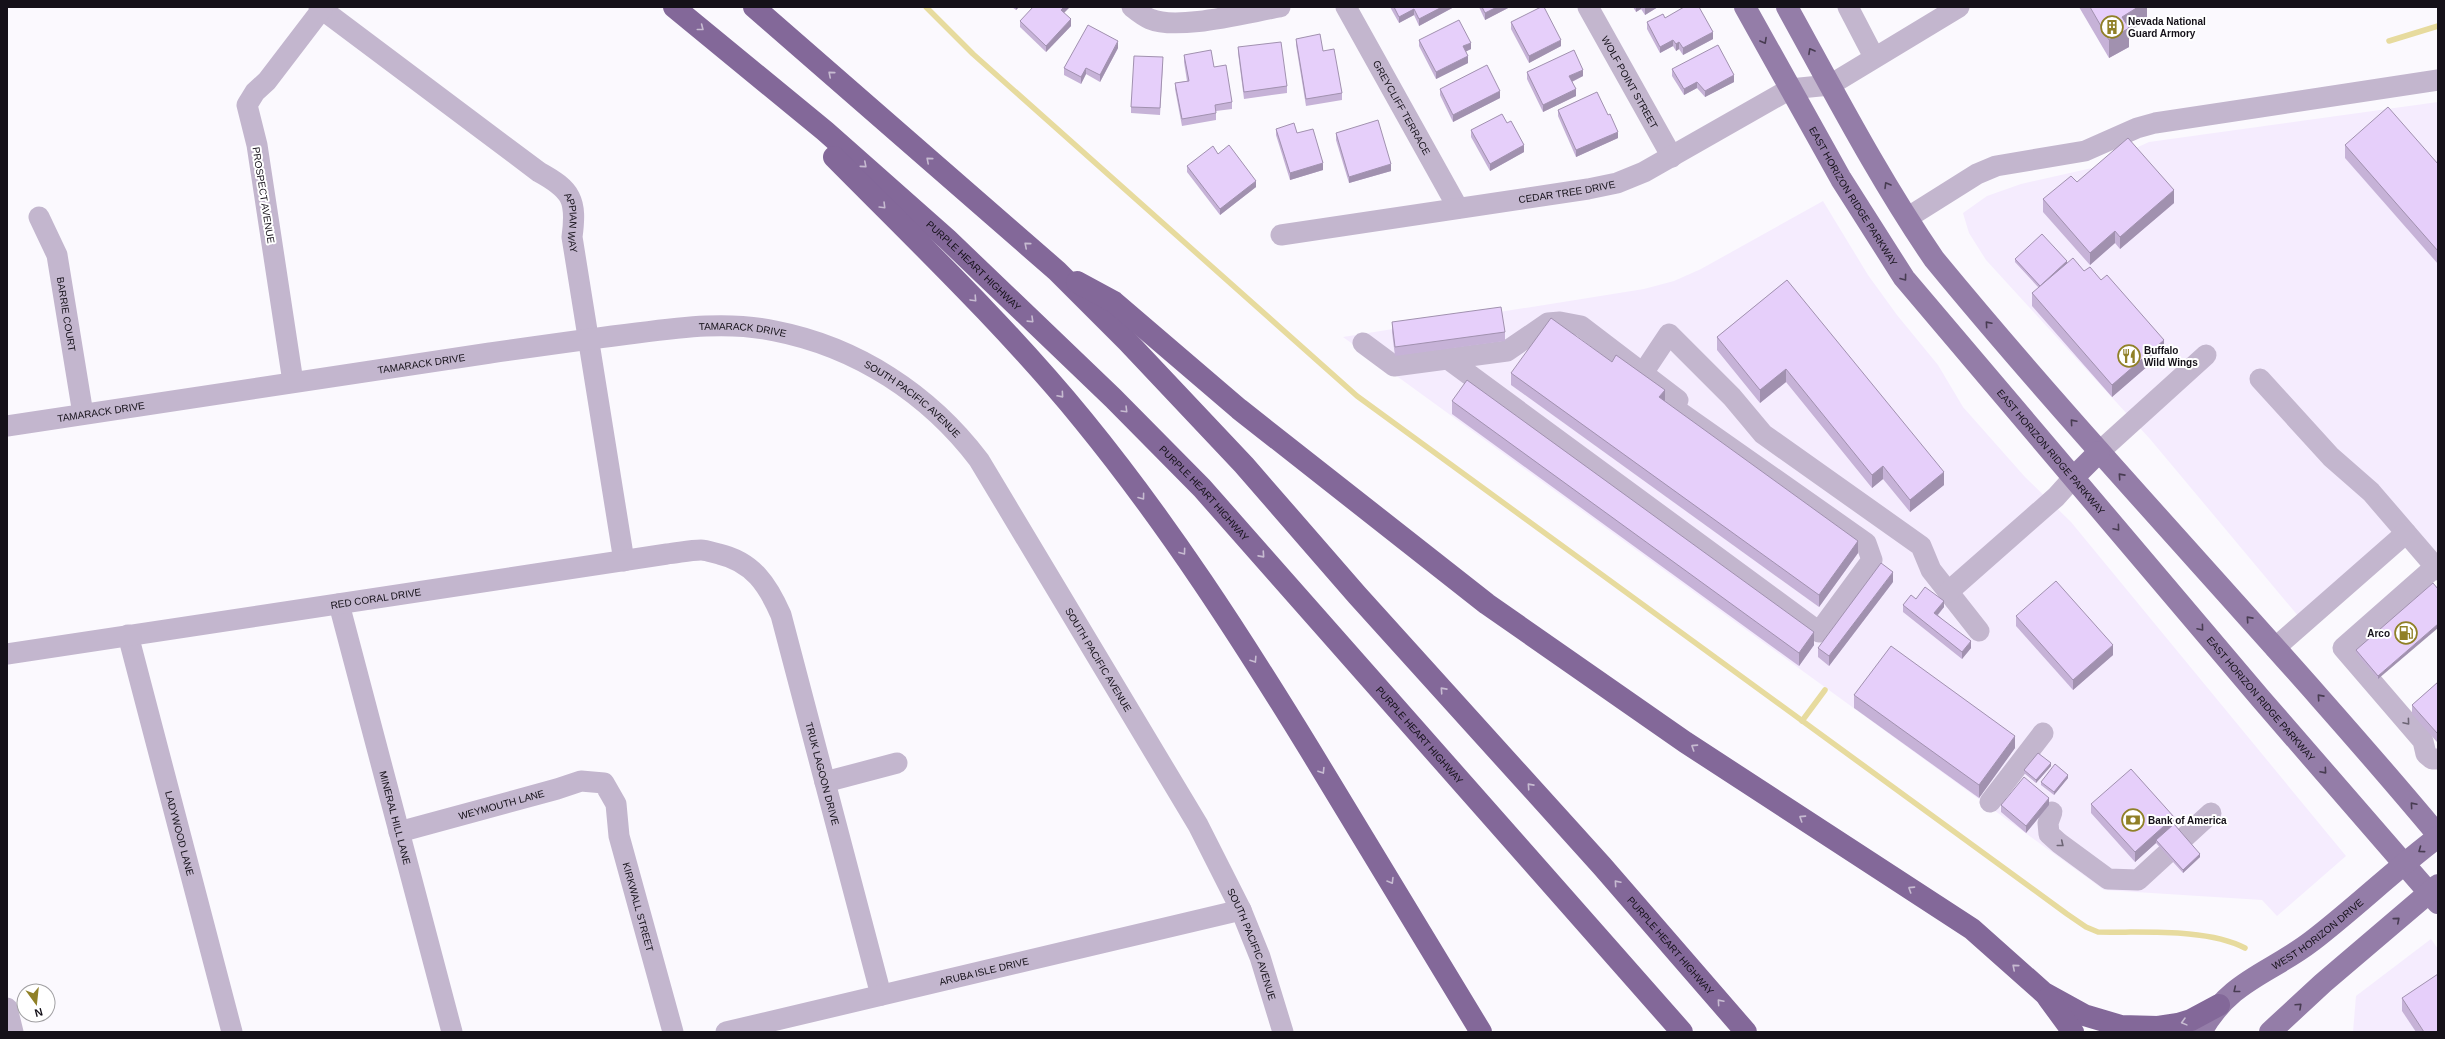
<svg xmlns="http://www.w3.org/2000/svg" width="2445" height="1039" font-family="Arial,sans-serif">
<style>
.built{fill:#f5ecfe}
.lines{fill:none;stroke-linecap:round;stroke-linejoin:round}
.stream{stroke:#e7db9e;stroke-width:5.5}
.minor{stroke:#c3b6ce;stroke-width:21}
.major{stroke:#947da8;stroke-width:22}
.highway{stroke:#836899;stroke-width:22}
.wall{fill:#c6b2d7}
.shaded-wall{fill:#a191af}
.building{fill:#e6cffa;stroke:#a191af}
.oneway{stroke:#c7bbd1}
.oneway2{stroke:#483c52}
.oneway3{stroke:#6c6474}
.labels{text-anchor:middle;stroke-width:4;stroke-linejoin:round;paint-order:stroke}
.poi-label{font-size:10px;font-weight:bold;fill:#151119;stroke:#fff;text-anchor:start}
.street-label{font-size:10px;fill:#151119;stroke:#fff}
</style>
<rect width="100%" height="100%" fill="#fbf9fe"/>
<g class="built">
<path d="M2438 102V570L2406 533 2304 623 2150 439 1986 260 1969 233 1963 213 1987 196 2021 184 2092 168 2149 142Z"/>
<path d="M1823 201 1868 275 1897 315 1938 365 1963 407 2025 477 2071 522 2346 856 2277 916 2262 900 2104 890 1343 337 1644 289 1674 281 1701 269Z"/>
<path d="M2431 939 2438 949V1032H2353L2356 996Z"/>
</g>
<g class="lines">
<g class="stream">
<path d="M926 7 973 54 1357 396 2067 914 2086 927 2098 932C2142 933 2207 928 2245 948"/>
<path d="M2389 41 2438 26"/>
<path d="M1802 721 1825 690"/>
</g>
<g class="minor">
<path id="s1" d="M319 7 539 172C572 190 577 200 572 237L624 561"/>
<path d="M1132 7C1137 11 1143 16 1150 19 1178 31 1249 12 1280 7"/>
<path id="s2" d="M1346 7 1458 208"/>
<path id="s3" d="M1588 7 1672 157"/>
<path d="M1848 7 1874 57"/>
<path id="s4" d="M39 217 57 255 83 414"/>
<path d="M1907 218 1977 174 1996 166 2085 151 2137 128 2155 123 2438 80"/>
<path id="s5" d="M1281 235 1588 189 1617 183 1644 172 1790 89 1830 85 1959 7"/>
<path d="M1363 343 1394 366 1507 351 1548 323 1560 322 1581 326 1678 400 1674 408 1866 543 1872 560 1819 632 1448 359"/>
<path d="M1643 373 1669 334 1732 397 1763 434 1921 546 1931 570 1979 631"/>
<path d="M2260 379 2331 457 2371 492 2438 570"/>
<path d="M293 382 257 145 247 105 255 92 267 81 322 9"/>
<path id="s6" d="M7 426C168 401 329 377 490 353 539 346 588 339 637 333 683 327 729 321 775 331 857 347 929 394 979 460L1198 825 1241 910 1260 957 1283 1032"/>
<path d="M2099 452 2206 355"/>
<path d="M2435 567 2343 648 2423 741 2426 754 2432 759H2438"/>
<path d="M1948 592 2056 497 2074 477"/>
<path id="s7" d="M339 604 452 1032"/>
<path id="s8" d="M128 635 232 1032"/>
<path d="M2275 648 2406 533"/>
<path id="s9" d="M7 654 667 554C678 553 690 550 701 550 707 550 714 553 719 554 753 562 768 585 781 615L881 995"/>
<path d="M825 782 897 763"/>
<path d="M1990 802 2043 733"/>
<path d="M2052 812 2048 823 2049 834 2059 843 2108 879 2138 880 2211 813"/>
<path id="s10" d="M399 832 557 789 581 781 604 783 616 804 619 836 673 1032"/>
<path d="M7 1008 13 1032"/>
<path id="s11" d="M726 1032 1241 910"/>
</g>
<g class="major">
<path id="s12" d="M1745 7 1841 179 1904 278 2261 699 2438 903"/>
<path d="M1787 7C1834 92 1879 179 1934 259 2096 456 2274 639 2438 835"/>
<path d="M2074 477 2099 452"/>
<path id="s13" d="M2201 1032C2230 980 2269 974 2312 941 2355 908 2394 870 2438 837"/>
<path d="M2270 1032 2323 983 2438 885"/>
</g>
<g class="highway">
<path id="s14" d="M674 7 825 131 947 239 1113 398 1202 488 1682 1032"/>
<path id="s15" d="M754 7 1057 271 1127 341 1244 465 1357 595 1602 866 1746 1032"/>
<path d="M834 157C919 243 1007 327 1083 420 1168 524 1240 636 1310 750 1367 844 1424 938 1481 1032"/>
<path d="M1077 282 1114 302 1239 409 1487 604 1685 742 1972 929 2044 993 2084 1015 2121 1026 2158 1027 2178 1024 2191 1020 2219 1005"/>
<path d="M2048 998 2073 1032"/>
</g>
</g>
<g class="wall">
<path d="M1012 7H1019L1016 10Z"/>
<path d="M1390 7H1454L1419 26 1414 15 1399 23Z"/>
<path d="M1479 7H1510L1485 20Z"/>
<path d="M1633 7H1658L1645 15 1641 9 1636 12Z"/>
<path d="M2079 7H2147V20L2129 31V47L2109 58Z"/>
<path d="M1665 18 1713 39 1683 55 1679 49 1676 51 1673 46 1660 53 1647 29V22Z"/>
<path d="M1020 21 1071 26 1046 52 1020 27Z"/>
<path d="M1511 22 1561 46 1529 63 1511 29Z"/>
<path d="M1296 39 1323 51 1342 93V100L1306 106 1296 45Z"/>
<path d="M1419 40 1471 49 1466 51 1468 63 1436 79 1419 46Z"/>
<path d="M1238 47 1287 86V93L1244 99 1238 53Z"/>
<path d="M1118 48 1100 82 1086 74 1081 84 1064 75V68Z"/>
<path d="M1184 55 1214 67 1232 102V109L1216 111V120L1182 126 1175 89V83L1187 81 1184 62Z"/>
<path d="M1163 63 1160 115 1131 113V107Z"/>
<path d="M1672 69 1734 82 1705 97 1697 88 1684 95 1672 76Z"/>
<path d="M1527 72 1583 76 1572 82 1576 96 1543 112 1527 79Z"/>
<path d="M1440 89 1500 98 1453 122 1440 95Z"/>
<path d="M1558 110 1618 138 1576 157 1558 116Z"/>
<path d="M1276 129 1297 133 1323 170 1290 180 1276 135Z"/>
<path d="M1471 130 1524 152 1490 171 1471 137Z"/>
<path d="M1336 133 1391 171 1349 183 1336 140Z"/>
<path d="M2345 145 2438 164V264L2345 158Z"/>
<path d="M1218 154 1256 187 1220 215 1187 172V166Z"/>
<path d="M2077 182 2174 203 2120 249 2115 243 2090 265 2043 212V199Z"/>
<path d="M2015 259 2067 263 2084 271 2164 352 2112 397 2032 306V293L2039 288 2015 262Z"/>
<path d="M1787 280 1944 485 1910 512 1883 479 1872 488 1786 382 1760 403 1717 350V337Z"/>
<path d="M1392 322 1505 332V341L1395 356 1392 332Z"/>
<path d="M1511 373 1665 401 1858 553 1819 607 1511 385Z"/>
<path d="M1452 401 1814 645 1799 666 1452 414Z"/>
<path d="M1893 582 1829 666 1818 657V648Z"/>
<path d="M2433 583 2378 679 2356 653V650Z"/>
<path d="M1916 599 1944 607 1938 615 1971 648 1962 659 1903 612V605Z"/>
<path d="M2016 616 2113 655 2073 690 2016 626Z"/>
<path d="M2438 682V741L2437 742 2412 714V705Z"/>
<path d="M1854 695 2015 748 1979 798 1854 708Z"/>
<path d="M2051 766 2036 783 2024 773V770Z"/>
<path d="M2068 778 2054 795 2041 785V782Z"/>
<path d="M2091 804 2174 824 2200 857 2183 873 2156 843 2135 862 2091 813Z"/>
<path d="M2001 805H2049L2026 833 2001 812Z"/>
<path d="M2402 998 2438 1032H2416L2402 1011Z"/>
</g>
<g class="shaded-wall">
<path d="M1016 7H1019L1016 10Z"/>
<path d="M1064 7H1070L1061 16V10Z"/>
<path d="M1442 7H1454L1419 26V19Z"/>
<path d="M1497 7H1510L1485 20V13Z"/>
<path d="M1636 7H1641V9L1636 12Z"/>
<path d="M1647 7H1658L1645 15V8Z"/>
<path d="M2138 7H2147V20L2129 31V47L2109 58V40L2122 17Z"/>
<path d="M1414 9V15L1399 23V17Z"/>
<path d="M1071 19V26L1046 52V46Z"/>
<path d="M1713 32V39L1683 55V48Z"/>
<path d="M1561 40V46L1529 63V56Z"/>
<path d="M1673 40V46L1660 53V47Z"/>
<path d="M1118 41V48L1100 82V75Z"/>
<path d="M1679 42V49L1676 51V44Z"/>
<path d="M1471 43V49L1463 53V46Z"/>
<path d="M1468 56V63L1436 79V72Z"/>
<path d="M1086 68V74L1081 84V77Z"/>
<path d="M1583 70V76L1569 83V76Z"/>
<path d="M1734 75V82L1705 97V91Z"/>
<path d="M1697 82V88L1684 95V89Z"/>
<path d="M1576 89V96L1543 112V105Z"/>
<path d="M1500 91V98L1453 122V115Z"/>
<path d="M1618 132V138L1576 157V150Z"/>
<path d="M1524 145V152L1490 171V164Z"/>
<path d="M1323 163V170L1290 180V173Z"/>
<path d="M1391 164V171L1349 183V177Z"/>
<path d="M1256 181V187L1220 215V209Z"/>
<path d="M2174 190V203L2120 249V237Z"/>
<path d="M2115 231V243L2090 265V253Z"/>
<path d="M2067 261V264L2040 289V286Z"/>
<path d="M2164 340V352L2112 397V385Z"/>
<path d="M1786 369V382L1760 403V390Z"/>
<path d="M1665 390V402L1659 397Z"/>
<path d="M1883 466V479L1872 488V475Z"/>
<path d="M1944 472V485L1910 512V500Z"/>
<path d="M1858 541V553L1819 607V595Z"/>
<path d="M1893 572V582L1829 666V656Z"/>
<path d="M1944 601V607L1934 619V613Z"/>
<path d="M2438 624V628L2378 679V676Z"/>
<path d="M1814 632V645L1799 666V653Z"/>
<path d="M1971 641V648L1962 659V652Z"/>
<path d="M2113 645V655L2073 690V680Z"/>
<path d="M2438 732V741L2437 742V733Z"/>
<path d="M2015 736V748L1979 798V785Z"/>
<path d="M2051 763V766L2036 783V780Z"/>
<path d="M2068 775V778L2054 795V792Z"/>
<path d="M2049 798V805L2026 833V826Z"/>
<path d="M2174 817V827L2156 840V843L2135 862V852Z"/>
<path d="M2200 854V857L2183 873V870Z"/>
</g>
<g class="building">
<path d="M1033 7H1064L1061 10 1071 19 1046 46 1020 21Z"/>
<path d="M1394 7H1442L1419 19 1414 9 1399 17Z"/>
<path d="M1482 7H1497L1485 13Z"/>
<path d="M1541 7H1544L1561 40 1529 56 1511 22Z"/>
<path d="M1684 7H1699L1713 32 1683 48 1679 42 1676 44 1673 40 1660 47 1647 22 1663 14 1665 18Z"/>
<path d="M2090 7H2138L2122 17 2129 28 2109 40Z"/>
<path d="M1459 20 1471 43 1463 46 1468 56 1436 72 1419 40Z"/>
<path d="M1088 25 1118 41 1100 75 1086 68 1081 77 1064 68Z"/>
<path d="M1320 34 1323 51 1334 49 1342 93 1306 99 1296 39Z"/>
<path d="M1281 42 1287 86 1244 92 1238 47Z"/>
<path d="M1718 45 1734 75 1705 91 1697 82 1684 89 1672 69Z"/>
<path d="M1211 50 1214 67 1226 65 1232 102 1215 105 1216 113 1182 119 1175 83 1189 81 1184 55Z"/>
<path d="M1574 50 1583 70 1569 76 1576 89 1543 105 1527 72Z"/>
<path d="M1134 56 1163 57 1160 108 1131 107Z"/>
<path d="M1487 65 1500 91 1453 115 1440 89Z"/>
<path d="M1597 92 1608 115 1610 114 1618 132 1576 150 1558 110Z"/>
<path d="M2388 107 2438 164V251L2345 145Z"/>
<path d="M1502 114 1507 123 1511 121 1524 145 1490 164 1471 130Z"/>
<path d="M1378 120 1391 164 1349 177 1336 133Z"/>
<path d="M1294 123 1297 133 1313 129 1323 163 1290 173 1276 129Z"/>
<path d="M2128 138 2174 190 2120 237 2115 231 2090 253 2043 199 2071 176 2077 182Z"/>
<path d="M1229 145 1256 181 1220 209 1187 166 1213 146 1218 154Z"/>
<path d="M2042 234 2067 261 2040 286 2015 259Z"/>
<path d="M2073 258 2084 271 2090 267 2101 280 2107 275 2164 340 2112 385 2032 293Z"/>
<path d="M1787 280 1944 472 1910 500 1883 466 1872 475 1786 369 1760 390 1717 337Z"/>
<path d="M1501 307 1505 332 1395 347 1392 322Z"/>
<path d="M1551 318 1612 362 1616 355 1665 390 1659 397 1858 541 1819 595 1511 373Z"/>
<path d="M1467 380 1814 632 1799 653 1452 401Z"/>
<path d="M1881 563 1893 572 1829 656 1818 648Z"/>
<path d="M2056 581 2113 645 2073 680 2016 616Z"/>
<path d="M2433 583 2438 589V624L2378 676 2356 650Z"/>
<path d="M1925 587 1944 601 1934 613 1971 641 1962 652 1903 605 1911 595 1916 599Z"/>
<path d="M1891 646 2015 736 1979 785 1854 695Z"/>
<path d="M2438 682V732L2437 733 2412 705Z"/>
<path d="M2038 753 2051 763 2036 780 2024 770Z"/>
<path d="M2055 764 2068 775 2054 792 2041 782Z"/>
<path d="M2131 769 2174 817 2135 852 2091 804Z"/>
<path d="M2024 777 2049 798 2026 826 2001 805Z"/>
<path d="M2174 824 2200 854 2183 870 2156 840Z"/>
<path d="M2438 974V1032H2424L2402 998Z"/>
</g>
<defs><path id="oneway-chevron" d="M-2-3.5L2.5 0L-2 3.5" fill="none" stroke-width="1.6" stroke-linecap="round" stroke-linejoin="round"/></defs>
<g class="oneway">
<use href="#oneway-chevron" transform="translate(701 28) rotate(38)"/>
<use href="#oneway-chevron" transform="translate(831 74) rotate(-139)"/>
<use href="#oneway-chevron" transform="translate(929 160) rotate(-139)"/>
<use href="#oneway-chevron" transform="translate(864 165) rotate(41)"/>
<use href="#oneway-chevron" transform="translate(883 206) rotate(45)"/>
<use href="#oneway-chevron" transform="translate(1027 245) rotate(-139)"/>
<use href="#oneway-chevron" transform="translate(974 299) rotate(47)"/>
<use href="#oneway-chevron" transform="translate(1031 320) rotate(44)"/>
<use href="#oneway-chevron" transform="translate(1061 395) rotate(49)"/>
<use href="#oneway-chevron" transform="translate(1125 410) rotate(45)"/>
<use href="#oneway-chevron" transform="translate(1142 497) rotate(53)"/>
<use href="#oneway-chevron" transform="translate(1183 552) rotate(54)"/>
<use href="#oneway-chevron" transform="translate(1262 555) rotate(48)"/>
<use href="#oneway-chevron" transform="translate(1254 660) rotate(57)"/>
<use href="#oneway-chevron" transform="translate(1443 690) rotate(-132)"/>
<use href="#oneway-chevron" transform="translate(1694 747) rotate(-147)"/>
<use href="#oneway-chevron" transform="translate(1322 771) rotate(58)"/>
<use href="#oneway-chevron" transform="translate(1530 786) rotate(-132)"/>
<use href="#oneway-chevron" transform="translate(1802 818) rotate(-147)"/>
<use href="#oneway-chevron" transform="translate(1391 881) rotate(59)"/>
<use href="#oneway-chevron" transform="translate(1617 883) rotate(-131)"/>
<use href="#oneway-chevron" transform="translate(1911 889) rotate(-147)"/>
<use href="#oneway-chevron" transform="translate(2015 967) rotate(-139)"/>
<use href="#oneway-chevron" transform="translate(1720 1002) rotate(-131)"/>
<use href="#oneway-chevron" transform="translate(2184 1022) rotate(165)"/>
</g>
<g class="oneway2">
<use href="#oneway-chevron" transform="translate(1764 41) rotate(61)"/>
<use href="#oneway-chevron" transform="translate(1811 51) rotate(-119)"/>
<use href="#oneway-chevron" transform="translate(1887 185) rotate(-121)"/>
<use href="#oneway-chevron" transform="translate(1904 278) rotate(53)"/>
<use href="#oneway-chevron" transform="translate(1988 324) rotate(-131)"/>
<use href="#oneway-chevron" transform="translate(2073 422) rotate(-131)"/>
<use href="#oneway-chevron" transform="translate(2121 476) rotate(-132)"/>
<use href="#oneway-chevron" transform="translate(2117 528) rotate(50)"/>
<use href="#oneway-chevron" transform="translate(2249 619) rotate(-132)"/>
<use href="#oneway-chevron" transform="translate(2201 628) rotate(50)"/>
<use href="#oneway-chevron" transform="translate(2320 697) rotate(-132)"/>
<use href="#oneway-chevron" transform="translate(2324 771) rotate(49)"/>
<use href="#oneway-chevron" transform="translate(2413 805) rotate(-131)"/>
<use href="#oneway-chevron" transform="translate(2421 850) rotate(144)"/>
<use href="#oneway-chevron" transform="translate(2397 920) rotate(-41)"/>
<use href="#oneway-chevron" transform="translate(2236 990) rotate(141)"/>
<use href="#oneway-chevron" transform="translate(2299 1006) rotate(-43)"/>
</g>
<g class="oneway3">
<use href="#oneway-chevron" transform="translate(2407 722) rotate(50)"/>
<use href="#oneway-chevron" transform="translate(2061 844) rotate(39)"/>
</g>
<defs>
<g id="building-ring" transform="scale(1.15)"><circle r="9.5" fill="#fff" stroke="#908027" stroke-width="1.5"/><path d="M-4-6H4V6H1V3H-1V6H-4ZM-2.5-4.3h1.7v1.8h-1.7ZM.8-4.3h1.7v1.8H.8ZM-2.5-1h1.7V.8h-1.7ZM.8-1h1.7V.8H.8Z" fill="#908027"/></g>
<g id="restaurant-ring" transform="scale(1.15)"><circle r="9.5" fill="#fff" stroke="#908027" stroke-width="1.5"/><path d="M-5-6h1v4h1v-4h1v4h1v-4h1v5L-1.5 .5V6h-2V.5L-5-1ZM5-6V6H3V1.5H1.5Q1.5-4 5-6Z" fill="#908027"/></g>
<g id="fuel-ring" transform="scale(1.15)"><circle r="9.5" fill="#fff" stroke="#908027" stroke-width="1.5"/><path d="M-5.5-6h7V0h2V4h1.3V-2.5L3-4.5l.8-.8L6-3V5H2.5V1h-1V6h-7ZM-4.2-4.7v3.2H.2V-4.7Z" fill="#908027"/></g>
<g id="bank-ring" transform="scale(1.15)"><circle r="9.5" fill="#fff" stroke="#908027" stroke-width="1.5"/><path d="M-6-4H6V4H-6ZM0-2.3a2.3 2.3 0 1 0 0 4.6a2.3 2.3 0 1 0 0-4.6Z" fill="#908027"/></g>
</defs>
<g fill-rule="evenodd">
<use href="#building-ring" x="2112" y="27"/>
<use href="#restaurant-ring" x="2129" y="356"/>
<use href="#fuel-ring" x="2406" y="633"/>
<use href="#bank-ring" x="2133" y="820"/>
</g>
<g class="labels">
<g class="poi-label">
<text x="2128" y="25">Nevada National<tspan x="2128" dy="12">Guard Armory</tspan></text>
<text x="2144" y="354">Buffalo<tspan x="2144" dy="12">Wild Wings</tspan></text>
<text x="2390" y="637" text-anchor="end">Arco</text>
<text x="2148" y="824">Bank of America</text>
</g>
<g class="street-label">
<text dy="4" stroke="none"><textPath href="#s3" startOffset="86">WOLF POINT STREET</textPath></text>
<text dy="4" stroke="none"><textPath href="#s2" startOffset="115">GREYCLIFF TERRACE</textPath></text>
<text dy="4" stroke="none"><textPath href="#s5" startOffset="289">CEDAR TREE DRIVE</textPath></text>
<text transform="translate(264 195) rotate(81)" y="4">PROSPECT AVENUE</text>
<text dy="4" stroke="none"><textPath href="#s12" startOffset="218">EAST HORIZON RIDGE PARKWAY</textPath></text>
<text dy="4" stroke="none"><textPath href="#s1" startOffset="341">APPIAN WAY</textPath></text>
<text dy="4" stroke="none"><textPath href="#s14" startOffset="396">PURPLE HEART HIGHWAY</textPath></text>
<text dy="4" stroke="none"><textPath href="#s4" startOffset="102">BARRIE COURT</textPath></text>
<text dy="4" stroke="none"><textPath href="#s6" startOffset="743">TAMARACK DRIVE</textPath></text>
<text dy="4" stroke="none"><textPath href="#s6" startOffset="419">TAMARACK DRIVE</textPath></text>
<text dy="4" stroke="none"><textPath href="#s6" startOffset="931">SOUTH PACIFIC AVENUE</textPath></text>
<text dy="4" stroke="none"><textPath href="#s6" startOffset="95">TAMARACK DRIVE</textPath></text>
<text dy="4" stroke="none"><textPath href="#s12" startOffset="542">EAST HORIZON RIDGE PARKWAY</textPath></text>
<text dy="4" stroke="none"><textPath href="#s14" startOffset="720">PURPLE HEART HIGHWAY</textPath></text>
<text dy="4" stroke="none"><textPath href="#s9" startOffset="373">RED CORAL DRIVE</textPath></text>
<text dy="4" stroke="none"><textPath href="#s6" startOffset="1255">SOUTH PACIFIC AVENUE</textPath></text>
<text dy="4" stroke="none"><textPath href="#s12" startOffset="866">EAST HORIZON RIDGE PARKWAY</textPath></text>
<text dy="4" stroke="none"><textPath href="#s14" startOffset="1044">PURPLE HEART HIGHWAY</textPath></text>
<text dy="4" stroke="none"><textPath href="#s9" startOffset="975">TRUK LAGOON DRIVE</textPath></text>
<text dy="4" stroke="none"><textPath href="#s10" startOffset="106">WEYMOUTH LANE</textPath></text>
<text dy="4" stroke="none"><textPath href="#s7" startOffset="221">MINERAL HILL LANE</textPath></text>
<text dy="4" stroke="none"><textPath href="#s8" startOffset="205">LADYWOOD LANE</textPath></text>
<text dy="4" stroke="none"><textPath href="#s10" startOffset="342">KIRKWALL STREET</textPath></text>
<text dy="4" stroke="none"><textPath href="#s13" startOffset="154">WEST HORIZON DRIVE</textPath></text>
<text dy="4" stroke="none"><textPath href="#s6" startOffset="1579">SOUTH PACIFIC AVENUE</textPath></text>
<text dy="4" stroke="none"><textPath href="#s15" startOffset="1314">PURPLE HEART HIGHWAY</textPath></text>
<text dy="4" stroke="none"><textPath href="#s11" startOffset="265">ARUBA ISLE DRIVE</textPath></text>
</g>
</g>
<rect width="2445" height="1039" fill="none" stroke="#151119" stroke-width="16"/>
<g transform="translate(36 1003) rotate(165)"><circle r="19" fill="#ffffff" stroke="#a1a0a3"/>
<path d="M0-3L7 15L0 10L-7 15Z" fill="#908027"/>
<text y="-6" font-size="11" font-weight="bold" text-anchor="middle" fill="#151119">N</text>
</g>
</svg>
